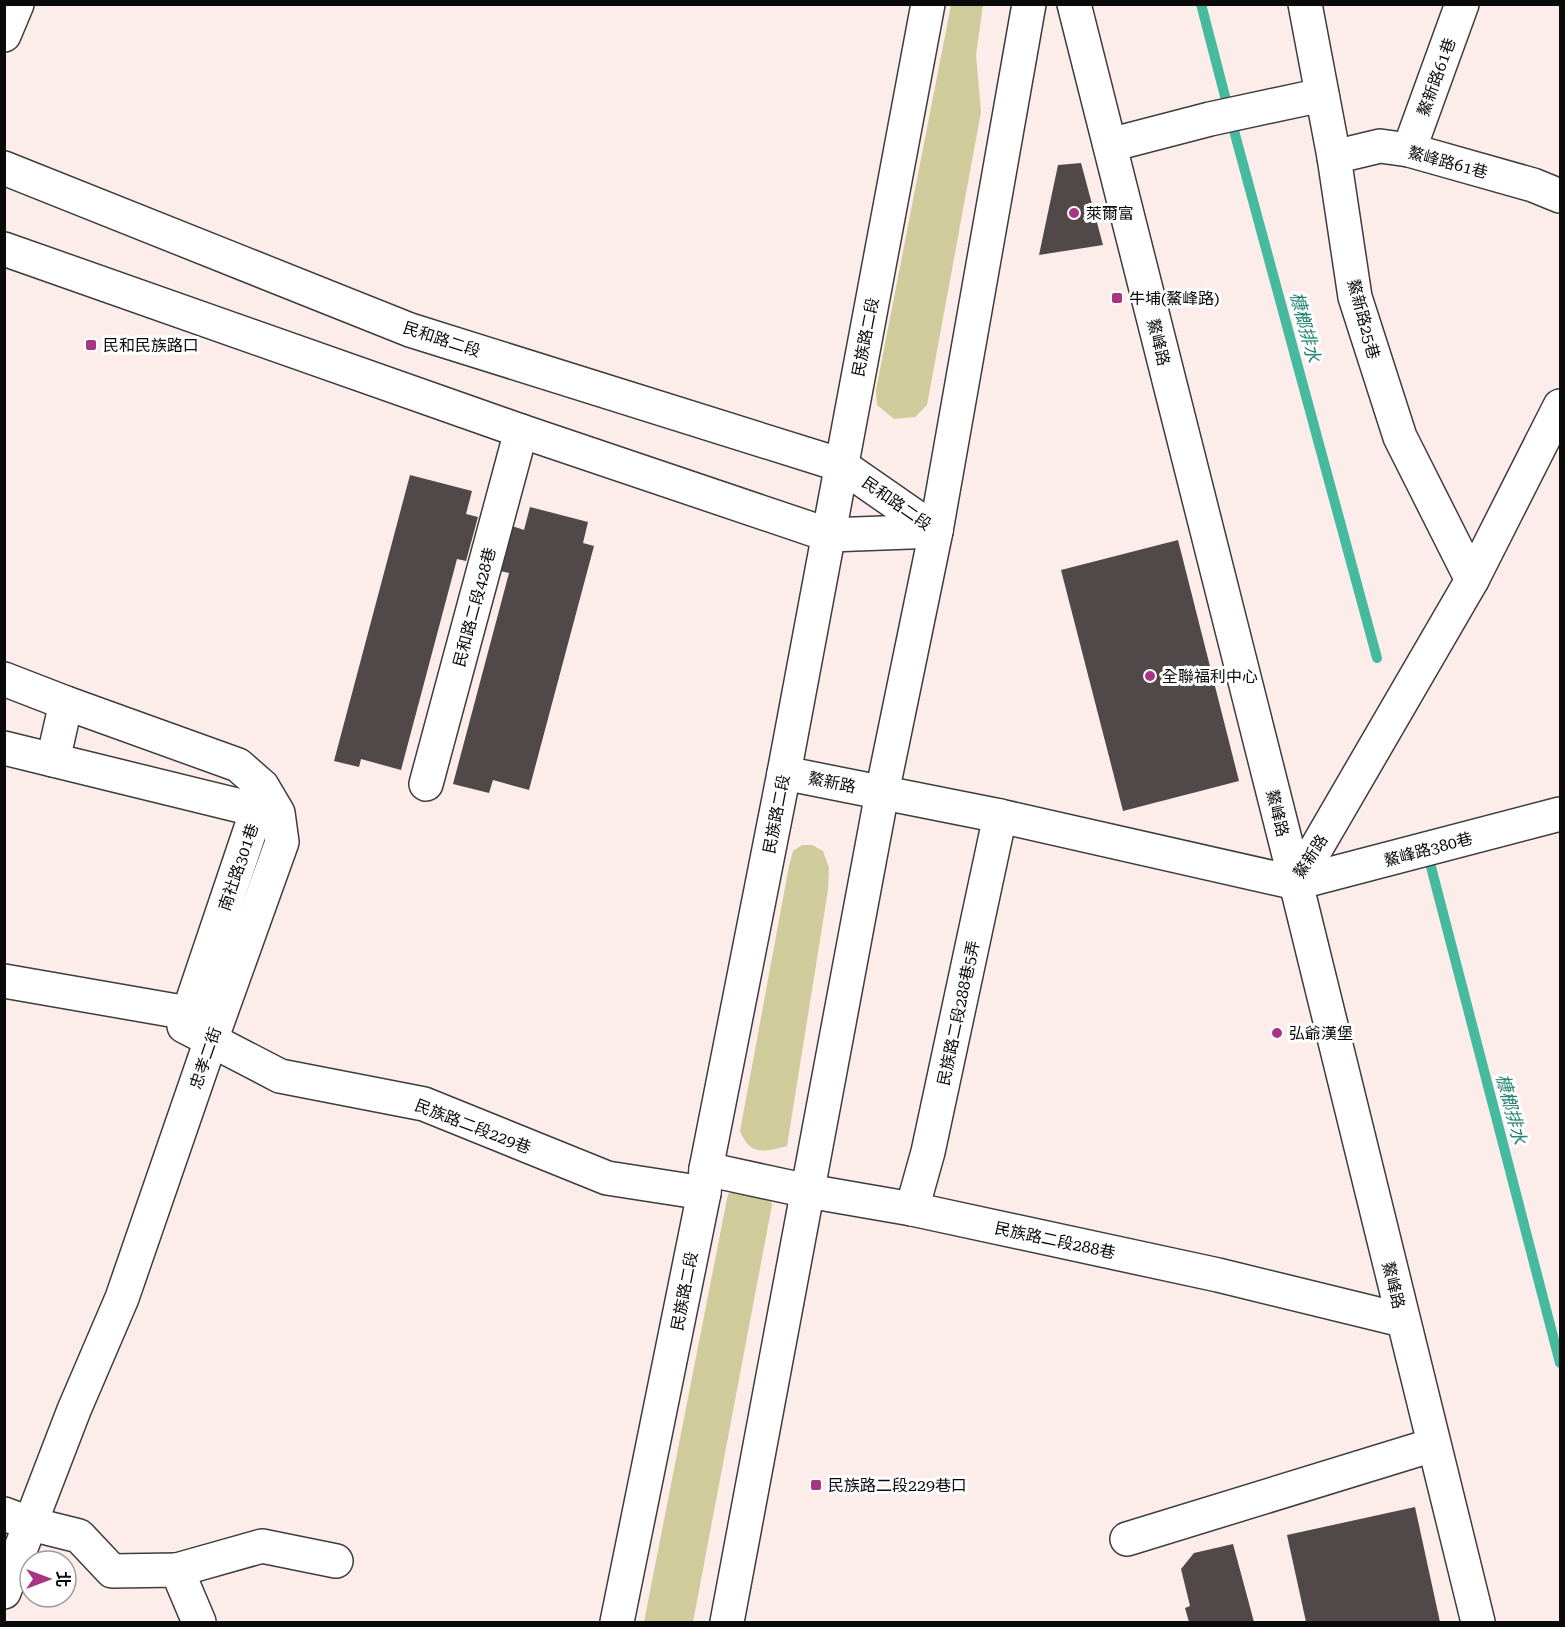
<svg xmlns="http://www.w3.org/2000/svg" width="1565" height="1627" font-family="'Roboto Serif','Noto Sans TC',serif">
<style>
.forest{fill:#d0cb9a}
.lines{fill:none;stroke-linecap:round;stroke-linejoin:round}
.stream{stroke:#46ba9f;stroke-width:10}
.building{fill:#51484a}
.minor-casing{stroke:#3d3d3d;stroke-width:36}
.minor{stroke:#fff;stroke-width:33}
.poi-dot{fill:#a73583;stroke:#fff;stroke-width:2}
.labels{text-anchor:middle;stroke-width:6;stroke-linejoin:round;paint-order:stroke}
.street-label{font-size:16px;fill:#0a0a0a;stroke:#fff}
.poi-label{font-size:16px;fill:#0a0a0a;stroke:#fff;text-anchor:start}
.water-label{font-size:18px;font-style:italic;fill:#248471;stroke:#fff}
</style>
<rect width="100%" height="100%" fill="#fcedea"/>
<g class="forest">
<path d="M951 5H983L976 55 981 112 927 405 915 417 894 419 877 405 876 390Z"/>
<path d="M802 845H812L823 851 829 868 828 890 787 1146C764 1152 750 1156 740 1131L789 866 793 851Z"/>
<path d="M736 1191 769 1197 772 1205 693 1622H644L728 1194Z"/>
</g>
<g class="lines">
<g class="stream">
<path d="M1201 4 1233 127 1377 658"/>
<path d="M1430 863 1560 1363"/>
</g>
</g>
<g class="building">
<path d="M1081 163 1103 245 1039 255 1058 165Z"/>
<path d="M410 475 472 491 466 514 478 517 466 561 457 559 401 770 361 759 359 767 334 761Z"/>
<path d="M530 507 588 522 583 543 594 546 529 790 493 780 489 793 453 784 509 573 500 571 512 526 524 530Z"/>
<path d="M1178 540 1239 781 1123 811 1061 570Z"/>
<path d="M1415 1507 1440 1622H1306L1287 1535Z"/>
<path d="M1233 1544 1254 1622H1189L1185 1608 1190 1606 1181 1569 1194 1553Z"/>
</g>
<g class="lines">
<g class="minor-casing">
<g id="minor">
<path d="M1074 4 1296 883 1478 1622"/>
<path d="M1305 4 1334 157 1355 297 1400 437 1472 580"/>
<path d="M4 35 17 4"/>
<path d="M1110 145 1210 119 1322 95"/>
<path d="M1409 150 1462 4"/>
<path d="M1334 157 1380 146 1409 150 1533 185 1560 196"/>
<path d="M4 168 410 330 841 465 936 531"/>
<path d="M4 249 521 431 829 535 936 531"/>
<path d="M4 679 66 703 238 765 262 786 278 813 282 842 211 1040 122 1298 74 1410 4 1592"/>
<path d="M66 703 53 760 257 810 184 1026 280 1076 424 1104 607 1178 704 1193"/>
<path d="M4 748 53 760"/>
<path d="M784 773 1000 816 1296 883 1472 580 1560 406"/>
<path d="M426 784 521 431"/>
<path d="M1296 883 1560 814"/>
<path d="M4 981 188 1013"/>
<path d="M706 1169 808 1191 912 1209 1218 1275 1402 1320"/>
<path d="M912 1209 928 1152 1000 816"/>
<path d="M4 1514 31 1524 79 1536 112 1571 177 1570 199 1622"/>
<path d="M1127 1539 1433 1445"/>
<path d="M177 1570 262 1546 336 1561"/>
<path d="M617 1622 704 1193 706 1169 784 773 928 4"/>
<path d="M727 1622 882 793 936 531 1029 4"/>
</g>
</g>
<use href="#minor" class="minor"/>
</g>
<g class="poi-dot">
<circle cx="1074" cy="213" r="6"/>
<rect x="1111" y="292" width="12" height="12" rx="3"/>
<rect x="85" y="339" width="12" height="12" rx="3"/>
<circle cx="1150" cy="676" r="6"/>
<circle cx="1277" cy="1033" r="6"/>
<rect x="810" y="1479" width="12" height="12" rx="3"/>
</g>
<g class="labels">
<g class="street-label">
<text transform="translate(1436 77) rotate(-70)" y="6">鰲新路61巷</text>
<text transform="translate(1448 162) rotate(15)" y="6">鰲峰路61巷</text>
<text transform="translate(1364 319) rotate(75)" y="6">鰲新路25巷</text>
<text transform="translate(865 337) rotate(-79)" y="6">民族路二段</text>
<text transform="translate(442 339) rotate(18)" y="6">民和路二段</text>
<text transform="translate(1159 342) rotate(76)" y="6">鰲峰路</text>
<text transform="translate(897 503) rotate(35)" y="6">民和路二段</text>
<text transform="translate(474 607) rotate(-75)" y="6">民和路二段428巷</text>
<text transform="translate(832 782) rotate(11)" y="6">鰲新路</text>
<text transform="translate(1278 813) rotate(76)" y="6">鰲峰路</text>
<text transform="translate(776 814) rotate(-79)" y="6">民族路二段</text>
<text transform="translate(1428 849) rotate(-15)" y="6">鰲峰路380巷</text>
<text transform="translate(1310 856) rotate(-57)" y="6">鰲新路</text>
<text transform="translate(238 867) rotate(-71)" y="6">南社路301巷</text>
<text transform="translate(958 1013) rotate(-78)" y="6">民族路二段288巷5弄</text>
<text transform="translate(205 1058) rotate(-71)" y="6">忠孝二街</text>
<text transform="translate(473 1126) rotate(21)" y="6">民族路二段229巷</text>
<text transform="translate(1055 1240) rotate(12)" y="6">民族路二段288巷</text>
<text transform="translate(1394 1285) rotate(76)" y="6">鰲峰路</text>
<text transform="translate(684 1291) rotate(-79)" y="6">民族路二段</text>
</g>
<g class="poi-label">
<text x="1086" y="219">萊爾富</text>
<text x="1129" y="304">牛埔(鰲峰路)</text>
<text x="103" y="351">民和民族路口</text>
<text x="1162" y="682">全聯福利中心</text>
<text x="1289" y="1039">弘爺漢堡</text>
<text x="828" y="1491">民族路二段229巷口</text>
</g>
<g class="water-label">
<text transform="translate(1305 327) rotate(75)" y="6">槺榔排水</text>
<text transform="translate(1511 1109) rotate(75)" y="6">槺榔排水</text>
</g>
</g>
<rect width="1565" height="1627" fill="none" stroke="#0a0a0a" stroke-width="12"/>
<g transform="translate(48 1579) rotate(90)"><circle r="28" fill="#ffffff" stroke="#9d9d9d" stroke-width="1.5"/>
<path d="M0-4.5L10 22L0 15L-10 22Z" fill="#a73583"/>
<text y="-9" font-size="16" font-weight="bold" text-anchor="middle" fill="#0a0a0a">北</text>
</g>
</svg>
